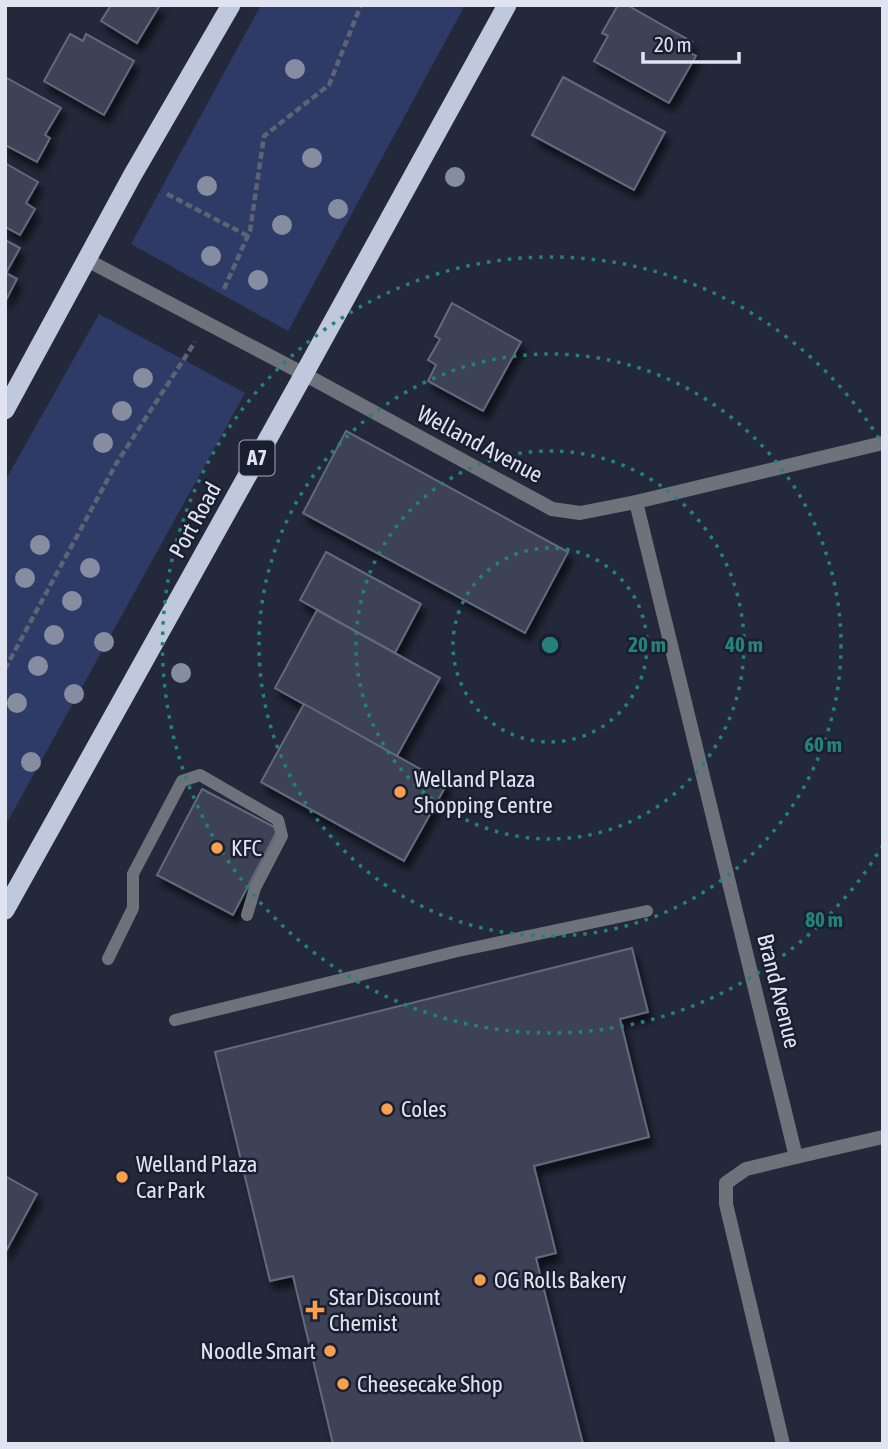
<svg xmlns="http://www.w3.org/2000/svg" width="888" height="1449" font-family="'Asap Condensed',sans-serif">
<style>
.green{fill:#2e3b67}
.building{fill:#3c4356;stroke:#636a7e;stroke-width:2;filter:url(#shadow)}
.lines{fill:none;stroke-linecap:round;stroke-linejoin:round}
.path{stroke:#5d6372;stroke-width:4.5;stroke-dasharray:7 3.5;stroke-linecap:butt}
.service{stroke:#6e727b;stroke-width:12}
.minor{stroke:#6e727b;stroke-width:14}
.trunk{stroke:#c0c8de;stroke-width:19}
.tree{fill:#878da0}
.ring{fill:none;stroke:#24817b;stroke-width:3.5;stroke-dasharray:3.5 7}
.poi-dot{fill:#fa9f4e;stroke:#1a1f30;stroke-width:2.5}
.labels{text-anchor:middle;stroke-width:5;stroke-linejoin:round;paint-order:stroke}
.shield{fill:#1a1f30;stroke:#a5a9b6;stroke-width:2}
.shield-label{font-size:21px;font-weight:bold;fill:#e0e4f0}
.street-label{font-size:23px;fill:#e0e4f0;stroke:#1a1f30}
.poi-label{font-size:23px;fill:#e0e4f0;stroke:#1a1f30;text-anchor:start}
.centre{fill:#24817b;stroke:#1a1f30;stroke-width:3.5}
.ring-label{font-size:21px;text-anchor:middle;font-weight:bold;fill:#24817b;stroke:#1a1f30;stroke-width:5;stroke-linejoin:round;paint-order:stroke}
</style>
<defs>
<filter id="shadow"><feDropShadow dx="4.5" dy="8" stdDeviation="3.5" flood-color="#0009"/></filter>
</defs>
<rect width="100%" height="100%" fill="#23293a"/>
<g class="green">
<path d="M261 5H465L288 331 131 244Z"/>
<path d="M99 314 245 393 5 826V481Z"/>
</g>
<g class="building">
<path d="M111 5H160L137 43 101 21Z"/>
<path d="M618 5H627L692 42 687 51 696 56 669 103 594 61 608 36 602 33Z"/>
<path d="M70 34 83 41 86 34 134 61 104 115 44 81Z"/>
<path d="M5 77 61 108 45 135 50 138 37 162 5 145Z"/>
<path d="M563 77 665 132 634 190 532 135Z"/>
<path d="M5 163 38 182 26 203 35 209 20 235 5 227Z"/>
<path d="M5 240 20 248 6 273 17 279 5 302Z"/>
<path d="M452 303 521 342 483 411 428 381 436 365 428 360 440 339 435 336Z"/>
<path d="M346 431 568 552 525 633 303 513Z"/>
<path d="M326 552 421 604 395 653 300 600Z"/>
<path d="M317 610 440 678 397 756 275 688Z"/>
<path d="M304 704 447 784 404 861 261 782Z"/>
<path d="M202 789 278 829 233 915 157 875Z"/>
<path d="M632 948 648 1012 620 1019 649 1137 534 1166 556 1253 536 1258 583 1444H333L293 1276 270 1281 215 1052Z"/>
<path d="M5 1176 37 1194 5 1253Z"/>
</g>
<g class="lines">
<g class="path">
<path d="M167 194 248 236"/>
<path d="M224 289 250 231 264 136 329 85 361 5"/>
<path d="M5 669 116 464 195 342"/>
</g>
<g class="service">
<path d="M108 959 133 908V874L182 781 200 775 278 820 282 836 255 888 247 915"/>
<path d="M175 1020 458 951 647 911"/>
</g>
<g class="minor">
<path d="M87 260 304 374 552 509 580 513 636 502 883 443"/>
<path d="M636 502 796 1157 746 1169 726 1183V1204L783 1444"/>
<path d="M796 1157 883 1137"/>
</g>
<g class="trunk">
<path d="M5 410 132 176 231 5"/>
<path d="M5 910 304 374 507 5"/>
</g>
</g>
<g class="tree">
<circle cx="295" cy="69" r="10"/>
<circle cx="312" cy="158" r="10"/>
<circle cx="455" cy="177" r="10"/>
<circle cx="207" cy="186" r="10"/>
<circle cx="338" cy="209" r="10"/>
<circle cx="282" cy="225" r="10"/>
<circle cx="211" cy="256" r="10"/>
<circle cx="258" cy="280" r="10"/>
<circle cx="143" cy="378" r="10"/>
<circle cx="122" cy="411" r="10"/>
<circle cx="103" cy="443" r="10"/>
<circle cx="40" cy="545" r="10"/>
<circle cx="90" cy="568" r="10"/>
<circle cx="25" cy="578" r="10"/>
<circle cx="72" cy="601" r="10"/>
<circle cx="54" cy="635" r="10"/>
<circle cx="104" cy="642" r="10"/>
<circle cx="38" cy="666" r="10"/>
<circle cx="181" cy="673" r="10"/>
<circle cx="74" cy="694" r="10"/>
<circle cx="17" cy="703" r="10"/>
<circle cx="31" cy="762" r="10"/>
</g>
<g class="ring">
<circle cx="550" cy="645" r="97"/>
<circle cx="550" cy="645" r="194"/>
<circle cx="550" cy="645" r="291"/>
<path d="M883 845A388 388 0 1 1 883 445"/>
</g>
<g class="poi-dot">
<circle cx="400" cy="792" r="7"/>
<circle cx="217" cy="848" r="7"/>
<circle cx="387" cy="1109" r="7"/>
<circle cx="122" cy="1177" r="7"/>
<circle cx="480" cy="1280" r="7"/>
<path d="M311.5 1299.5h7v7h7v7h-7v7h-7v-7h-7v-7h7z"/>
<circle cx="330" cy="1351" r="7"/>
<circle cx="343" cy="1384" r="7"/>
</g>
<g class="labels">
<rect class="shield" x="239.5" y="440.5" width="35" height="35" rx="5"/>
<g class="shield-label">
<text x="257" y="465">A7</text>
</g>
<g class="street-label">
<text transform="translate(480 444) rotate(28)" y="8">Welland Avenue</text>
<text transform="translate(195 520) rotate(-61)" y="8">Port Road</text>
<text transform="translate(779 991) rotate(76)" y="8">Brand Avenue</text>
</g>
<g class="poi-label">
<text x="414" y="787">Welland Plaza<tspan x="414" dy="26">Shopping Centre</tspan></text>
<text x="231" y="856">KFC</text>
<text x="401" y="1117">Coles</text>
<text x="136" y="1172">Welland Plaza<tspan x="136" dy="26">Car Park</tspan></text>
<text x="494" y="1288">OG Rolls Bakery</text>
<text x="329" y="1305">Star Discount<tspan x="329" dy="26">Chemist</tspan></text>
<text x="316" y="1359" text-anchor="end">Noodle Smart</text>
<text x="357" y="1392">Cheesecake Shop</text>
</g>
</g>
<circle cx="550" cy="645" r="10" class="centre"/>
<g class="ring-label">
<text x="647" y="652">20 m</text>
<text x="744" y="652">40 m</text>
<text x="823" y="752">60 m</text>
<text x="824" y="927">80 m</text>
</g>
<rect width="888" height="1449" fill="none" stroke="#e0e4f0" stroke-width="14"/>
<path d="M643 52v10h96v-10" fill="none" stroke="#e0e4f0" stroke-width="3.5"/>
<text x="654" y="52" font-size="21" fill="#e0e4f0" stroke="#1a1f30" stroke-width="5" paint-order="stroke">20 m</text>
</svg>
